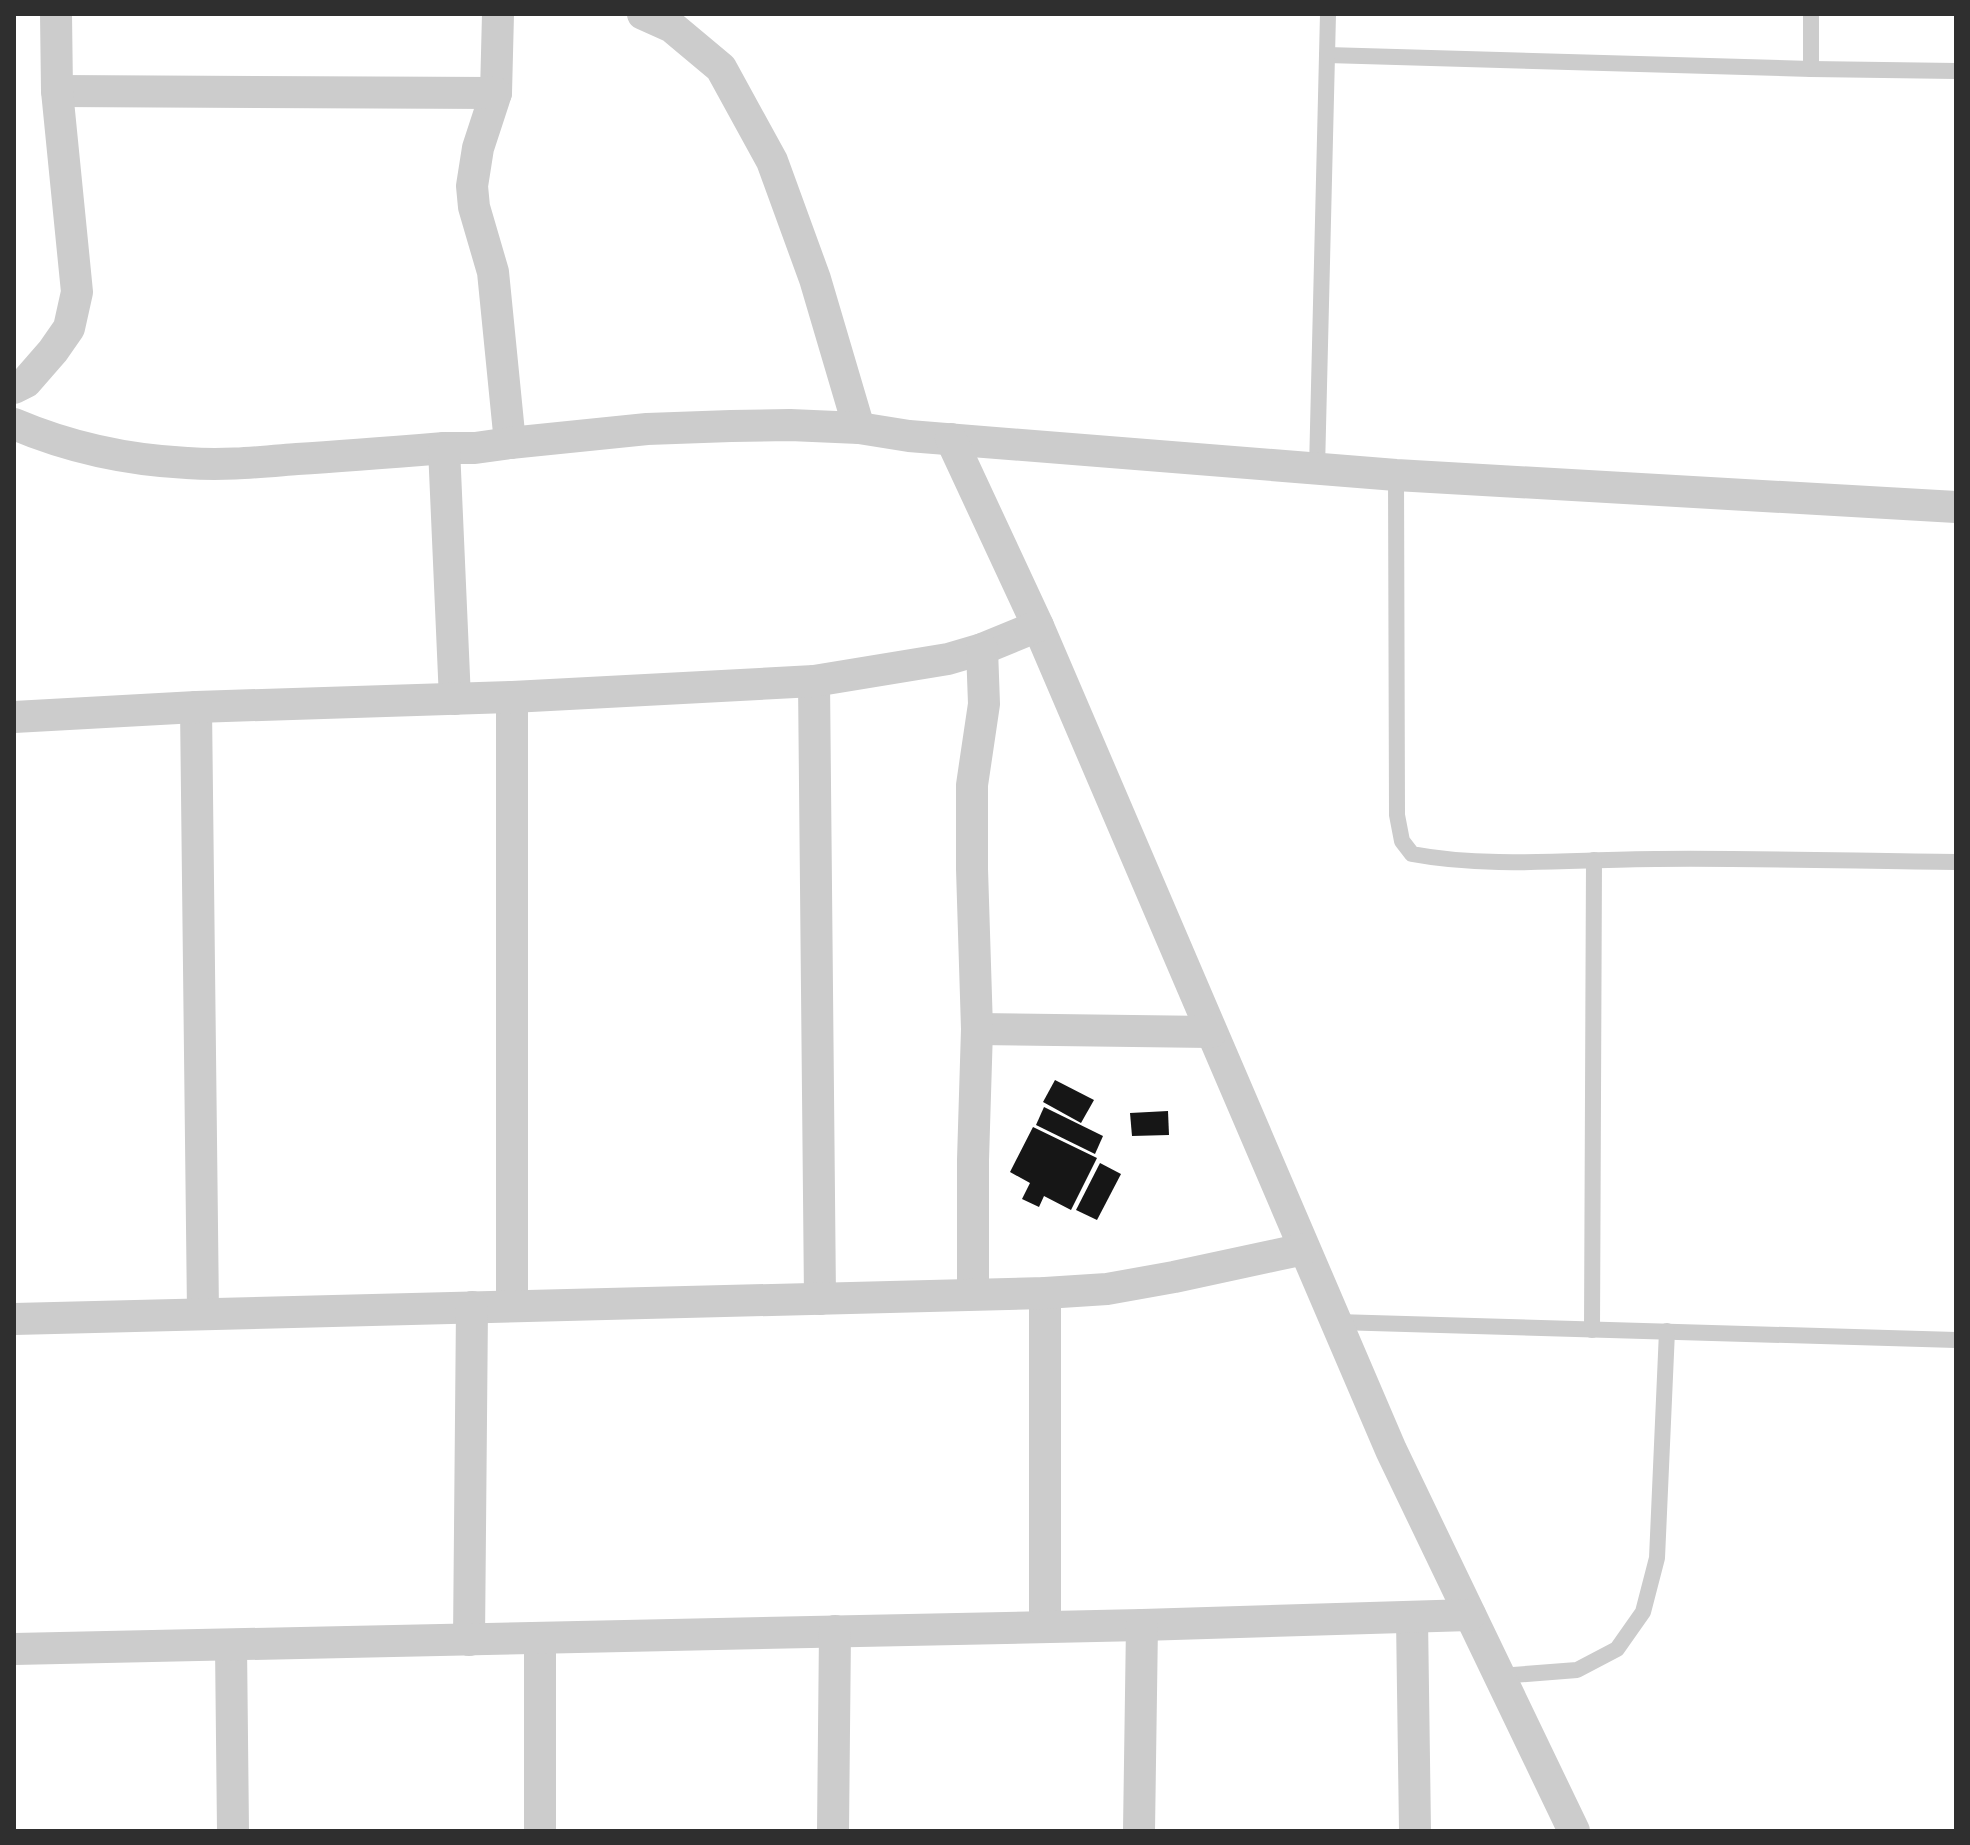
<svg xmlns="http://www.w3.org/2000/svg" width="1970" height="1845" font-family="'Golos Text',sans-serif">
<style>
.building{fill:#161616}
.lines{fill:none;stroke-linecap:round;stroke-linejoin:round}
.service{stroke:#ccc;stroke-width:16}
.minor{stroke:#ccc;stroke-width:32}
</style>
<rect width="100%" height="100%" fill="#fff"/>
<g class="building">
<path d="M1055 1080 1094 1100 1081 1123 1043 1102Z"/>
<path d="M1044 1107 1103 1136 1095 1154 1036 1125Z"/>
<path d="M1168 1111 1169 1135 1132 1136 1130 1113Z"/>
<path d="M1033 1127 1097 1158 1071 1210 1044 1196 1039 1207 1022 1199 1030 1183 1010 1172Z"/>
<path d="M1100 1163 1121 1174 1097 1220 1076 1210Z"/>
</g>
<g class="lines">
<g class="service">
<path d="M1327 55 1811 69 1956 71"/>
<path d="M1811 69V14"/>
<path d="M1317 469 1328 14"/>
<path d="M1396 475 1397 815 1402 841 1412 854C1492 869 1575 859 1656 859 1756 858 1856 861 1956 862"/>
<path d="M1337 1322 1956 1340"/>
<path d="M1592 1330 1594 860"/>
<path d="M1500 1676 1577 1670 1617 1649 1643 1612 1657 1558 1667 1331"/>
</g>
<g class="minor">
<path d="M498 14 496 93 478 148 472 186 474 207 493 272 510 443"/>
<path d="M643 14 672 27 721 68 772 161 815 279 859 428"/>
<path d="M57 91 496 93"/>
<path d="M14 388 26 382 53 351 69 328 77 292 57 91 56 14"/>
<path d="M14 424C68 447 128 460 187 463 224 466 260 462 297 459 346 456 395 452 444 448H475L510 443 647 429 731 426 790 425 859 428 909 436 1396 475 1956 507"/>
<path d="M951 439 1038 626 1391 1450 1574 1831"/>
<path d="M444 448 455 699"/>
<path d="M814 681 820 1299"/>
<path d="M512 697V1306"/>
<path d="M196 707 203 1313"/>
<path d="M14 717 196 707 512 697 814 681 948 659 982 649 1038 626"/>
<path d="M977 1029 1211 1032"/>
<path d="M1045 1293V1626"/>
<path d="M973 1294V1160L977 1029 972 869V785L984 704 982 649"/>
<path d="M14 1319 1045 1293 1107 1289 1174 1277 1304 1249"/>
<path d="M1412 1618 1415 1831"/>
<path d="M540 1639V1831"/>
<path d="M469 1640 472 1307"/>
<path d="M231 1645 233 1831"/>
<path d="M14 1649 1142 1625 1470 1615"/>
<path d="M833 1831 835 1631"/>
<path d="M1139 1831 1142 1625"/>
</g>
</g>
<rect width="1970" height="1845" fill="none" stroke="#2f2f2f" stroke-width="32"/>
</svg>
